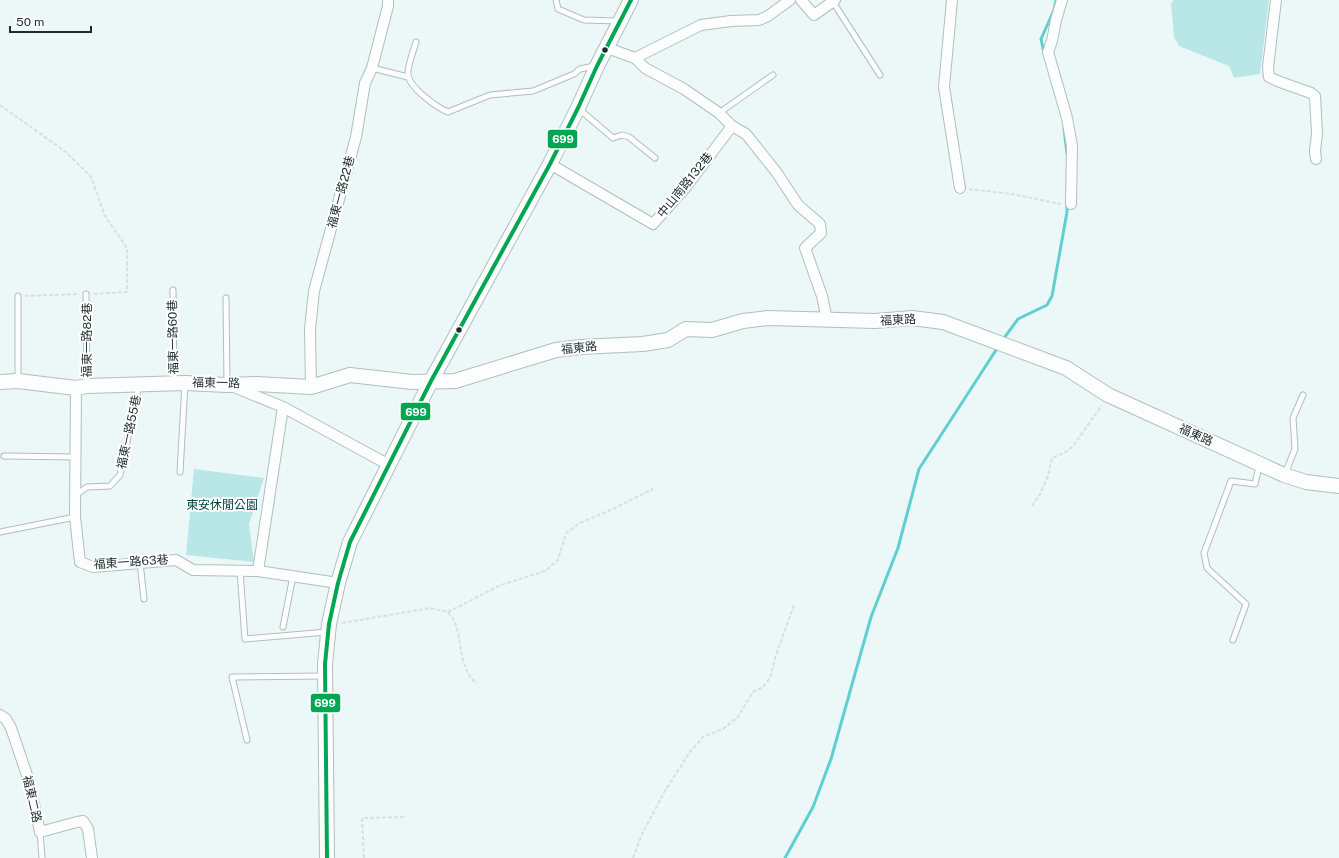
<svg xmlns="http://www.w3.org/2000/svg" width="1339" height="858" font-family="'Public Sans','Noto Sans TC',sans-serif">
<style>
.green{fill:#b9e6e6}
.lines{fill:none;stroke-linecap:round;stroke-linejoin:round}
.stream{stroke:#5fcfd0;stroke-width:3}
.lane-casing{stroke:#b1bebe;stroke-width:7}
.street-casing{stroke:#b1bebe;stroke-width:12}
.secondary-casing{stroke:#b1bebe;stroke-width:16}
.path{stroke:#dadede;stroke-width:2;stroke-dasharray:4 2;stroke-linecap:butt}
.lane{stroke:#fcfefe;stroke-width:5}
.street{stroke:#fcfefe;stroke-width:10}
.secondary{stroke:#fcfefe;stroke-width:14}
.bus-1-casing{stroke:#fff;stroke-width:7}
.bus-1{stroke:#00a651;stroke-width:4}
.bus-dot{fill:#1d2d2d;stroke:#fff;stroke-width:1.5}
.labels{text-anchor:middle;stroke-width:4;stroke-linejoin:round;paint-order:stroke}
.street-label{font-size:12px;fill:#1d2d2d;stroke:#fff}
.park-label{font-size:12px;fill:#024546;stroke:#fff}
.line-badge{stroke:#fff;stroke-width:1.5}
.badge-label{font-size:11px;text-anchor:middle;font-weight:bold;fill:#fff}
</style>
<rect width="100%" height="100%" fill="#ecf8f8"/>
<g class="green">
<path d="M1174 0H1269L1260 74 1234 78 1229 66 1179 46 1174 37 1171 3Z"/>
<path d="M194 469 264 478 249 524 254 562 186 555Z"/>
</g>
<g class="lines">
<g class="stream">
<path d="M1044 53 1041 39 1054 10 1056 0"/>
<path d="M1064 128 1067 154"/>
<path d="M1002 341 1018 319 1047 305 1052 296 1067 212V204"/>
<path d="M785 858 813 807 831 759 871 617 898 548 919 469 998 347"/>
</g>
<g class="lane-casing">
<g id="lane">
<path d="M556 0 558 9 584 20 618 21"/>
<path d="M833 2 880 75"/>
<path d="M416 42C414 50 407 66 408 75 410 88 436 107 448 112L490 95 533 91 574 74 580 69 594 66"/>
<path d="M372 68 408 77"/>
<path d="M579 109 613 138 622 135 629 137 655 158"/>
<path d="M719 113 773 75"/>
<path d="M173 290 174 382"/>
<path d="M86 294 87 385"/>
<path d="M18 296V380"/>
<path d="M226 298 227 384"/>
<path d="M4 456 75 457"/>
<path d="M180 472 185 383"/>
<path d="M1285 474 1295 449 1293 418 1303 395"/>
<path d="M76 495 87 487 110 486 120 475 139 385"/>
<path d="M0 532 75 517"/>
<path d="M140 562 144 599"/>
<path d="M240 571 245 639 327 632"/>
<path d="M283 627 293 576"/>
<path d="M1233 640 1246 604 1207 568 1204 553 1231 481 1255 484 1259 466"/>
<path d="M247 740 232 677 324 676"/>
<path d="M40 832 42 858"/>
</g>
</g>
<g class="street-casing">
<g id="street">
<path d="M801 0 814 15 835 0"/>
<path d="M952 0 944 87 960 188"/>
<path d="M1062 0 1056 20 1052 41 1048 52 1067 118 1072 146 1071 204"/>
<path d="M1276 0 1268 67 1269 77 1280 82 1311 93 1315 96 1317 134 1315 151 1316 159"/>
<path d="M607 48 635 58 701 25 731 21 759 20 768 16 790 0"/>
<path d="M635 58 645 68 684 89 719 113 732 126 746 134 777 173 798 205 820 224 821 233 805 248 822 296 827 320"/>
<path d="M550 164 653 224 686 187 732 126"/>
<path d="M234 387 283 407 389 465"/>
<path d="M311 387 310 329 314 291 356 137 365 83 372 68 388 6V0"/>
<path d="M76 388 75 517 80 562 93 567 176 560 193 570 258 571 338 583"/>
<path d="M258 571 283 407"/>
<path d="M0 715 6 719 11 728 29 781 40 832 77 822 83 821 88 829 92 858"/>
</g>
</g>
<g class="secondary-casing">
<g id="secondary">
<path d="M0 382 18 381 76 388 87 386 185 383 227 385 256 384 311 387 350 375 412 382 455 381 556 350 580 347 643 344 668 340 686 329 712 330 743 321 768 318 875 321 912 318 943 322 1066 368 1108 395 1284 475 1306 482 1339 486"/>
<path d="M327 858 325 664 329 624 338 583 350 542 431 381 550 164 578 108 597 66 631 0"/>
</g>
</g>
<g class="path">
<path d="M0 105 66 152 91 177 105 216 127 248V292L93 294"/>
<path d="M969 189 1012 194 1061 204"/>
<path d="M25 296 79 294"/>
<path d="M1032 506 1040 494 1048 476 1052 458 1066 452 1073 446 1102 405"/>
<path d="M448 612 501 585 545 571 558 560 566 533 580 523 613 509 653 489"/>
<path d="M342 623 430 608 448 612C450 615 453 619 455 623 463 644 458 667 477 684"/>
<path d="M364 858 362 818 406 817"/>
<path d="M633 858 642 834 666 789 690 752 703 737 723 729 737 718 753 692 763 687 770 678 776 655 794 605"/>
</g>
<use href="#lane" class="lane"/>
<use href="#street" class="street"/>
<use href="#secondary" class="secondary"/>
<g class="bus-1-casing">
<path id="bus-1" d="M327 858 325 664 329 624 338 583 350 542 431 381 550 164 578 108 597 66 631 0"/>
</g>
<use href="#bus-1" class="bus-1"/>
</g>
<g class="bus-dot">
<circle cx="605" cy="50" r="3.5"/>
<circle cx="459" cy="330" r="3.5"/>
</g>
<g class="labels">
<g class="street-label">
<text transform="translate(685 185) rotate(-51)" y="4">中山南路132巷</text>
<text transform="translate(341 192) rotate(-75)" y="4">福東一路22巷</text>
<text transform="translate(898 320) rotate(-3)" y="4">福東路</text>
<text transform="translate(173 337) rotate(-91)" y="4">福東一路60巷</text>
<text transform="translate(87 340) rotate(-90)" y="4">福東一路82巷</text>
<text transform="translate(579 348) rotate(-6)" y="4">福東路</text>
<text transform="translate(216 383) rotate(1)" y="4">福東一路</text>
<text transform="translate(129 432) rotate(-78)" y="4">福東一路55巷</text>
<text transform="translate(1196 435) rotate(24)" y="4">福東路</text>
<text transform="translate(131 562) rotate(-4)" y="4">福東一路63巷</text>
<text transform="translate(32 799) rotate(77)" y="4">福東二路</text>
</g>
<g class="park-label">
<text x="222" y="509">東安休閒公園</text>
</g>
</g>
<g class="line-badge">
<rect x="547" y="129" width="31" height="20" rx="4" fill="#00a651"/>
<rect x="400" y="402" width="31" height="19" rx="4" fill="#00a651"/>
<rect x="310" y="693" width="31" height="20" rx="4" fill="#00a651"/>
</g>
<g class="badge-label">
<text x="563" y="143">699</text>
<text x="416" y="416">699</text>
<text x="325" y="707">699</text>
</g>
<path d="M10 26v6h81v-6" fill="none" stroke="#1d2d2d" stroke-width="2"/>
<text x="16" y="26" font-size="12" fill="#1d2d2d" stroke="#ffffff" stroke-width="3" paint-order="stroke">50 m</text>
</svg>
